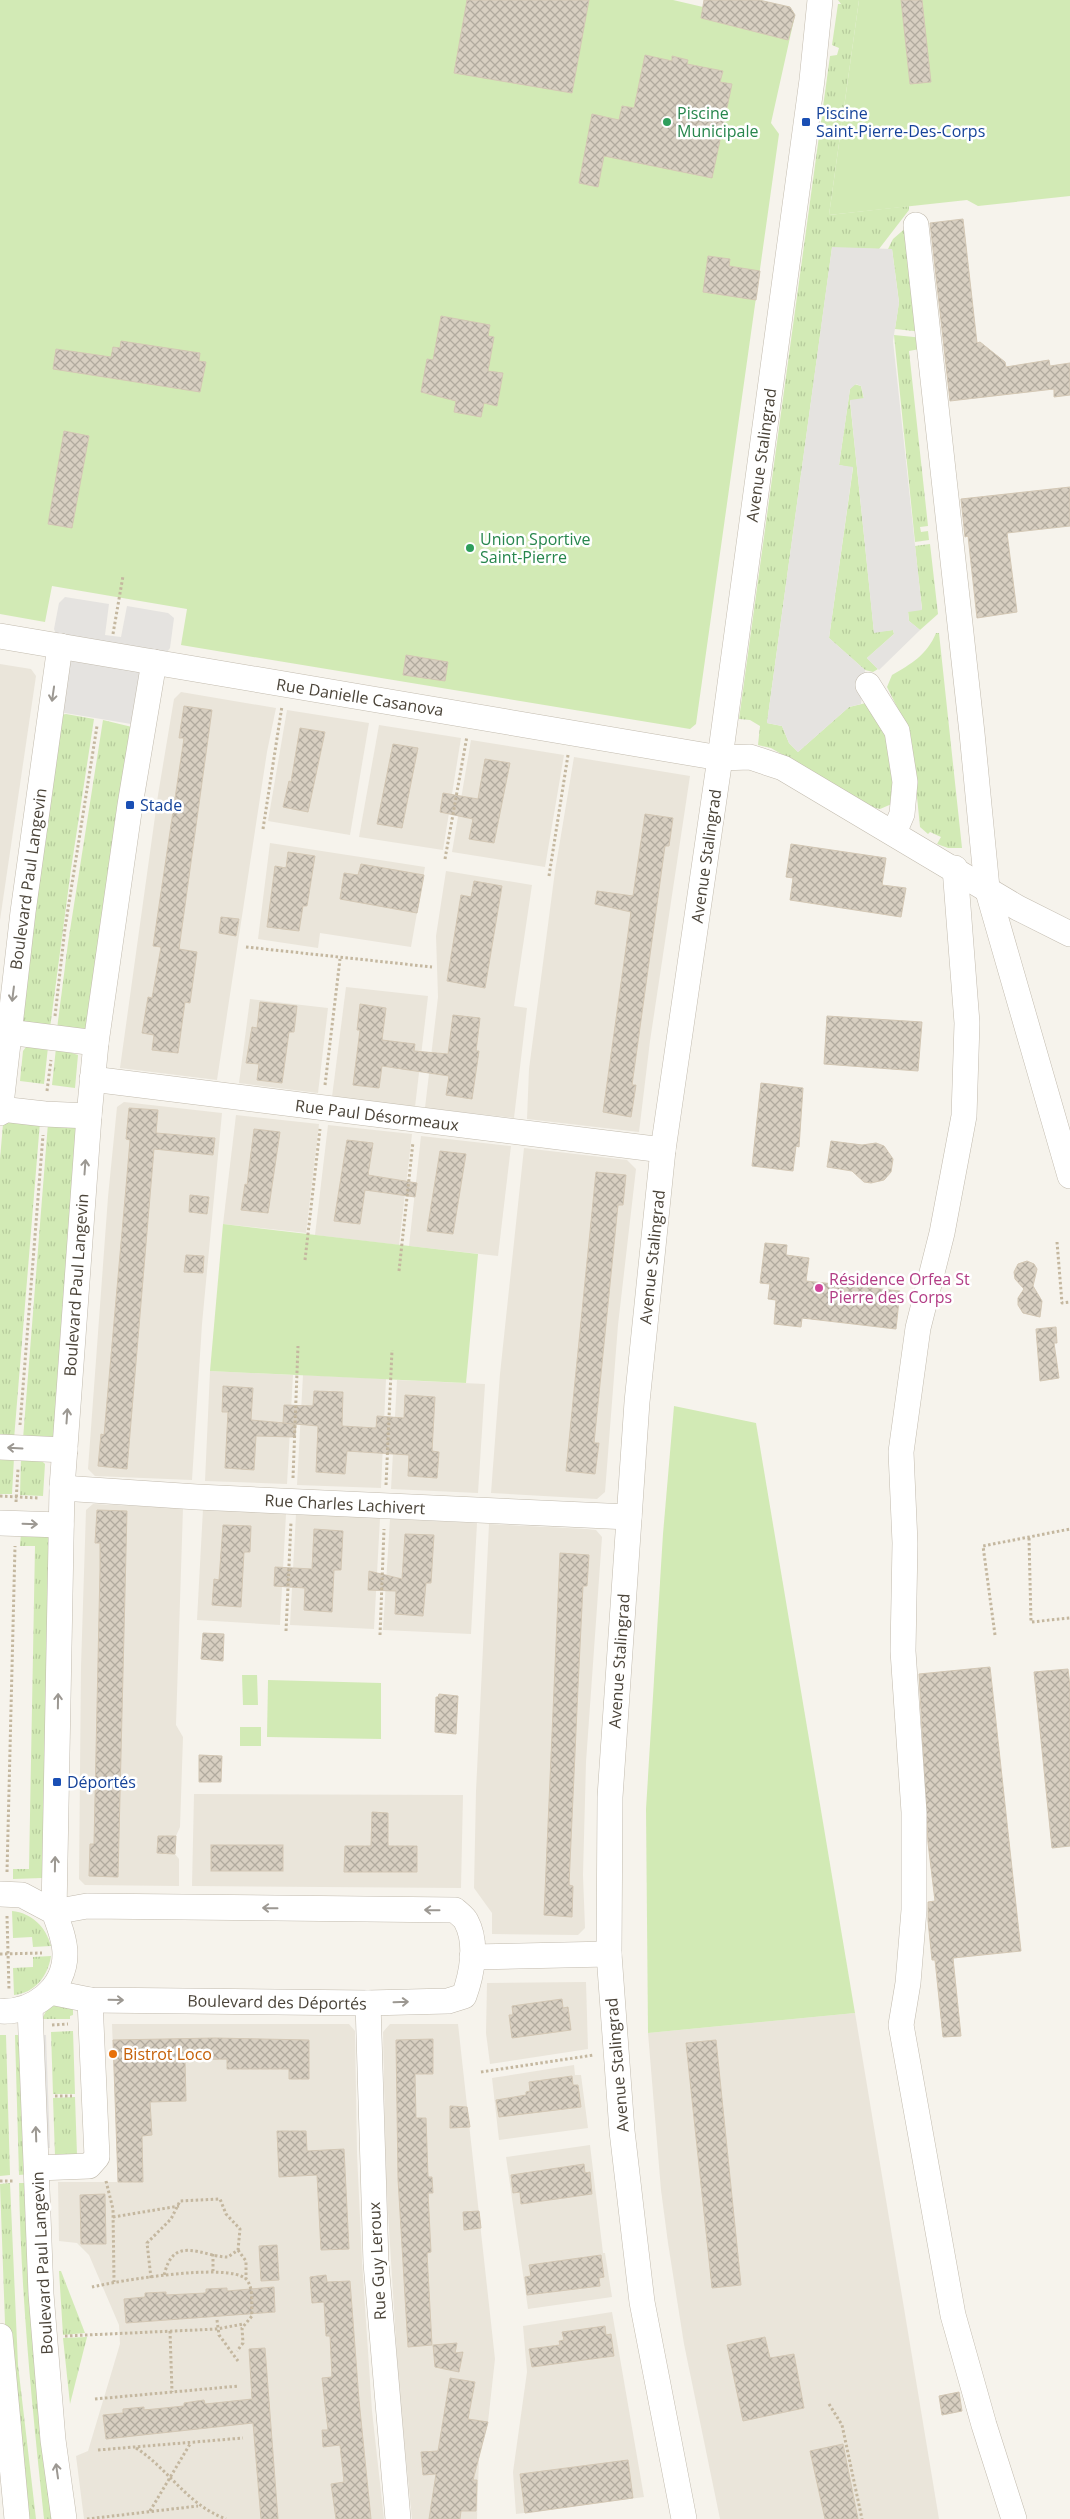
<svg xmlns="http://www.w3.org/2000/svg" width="1070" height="2519" font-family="'Open Sans',sans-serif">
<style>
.residential{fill:#eae5da}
.grass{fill:url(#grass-tufts)}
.park{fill:#d2eab5}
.parking{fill:#e5e3e0}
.building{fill:url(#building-cross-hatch);stroke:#d3c7b4}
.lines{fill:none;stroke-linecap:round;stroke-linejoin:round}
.minor-casing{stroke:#c2bbae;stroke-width:26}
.path{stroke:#c4b79f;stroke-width:3;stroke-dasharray:2.5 2.5;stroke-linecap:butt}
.minor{stroke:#fff;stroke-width:25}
.oneway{stroke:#9c9892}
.leisure-dot{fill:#2e9e5b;stroke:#fff;stroke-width:2}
.transit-dot{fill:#1a4fb4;stroke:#fff;stroke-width:2}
.hotel-dot{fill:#d1479c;stroke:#fff;stroke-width:2}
.food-dot{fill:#e8710a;stroke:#fff;stroke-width:2}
.labels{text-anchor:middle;stroke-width:5;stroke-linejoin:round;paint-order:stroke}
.leisure-label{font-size:16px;fill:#27864d;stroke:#fff;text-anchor:start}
.transit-label{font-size:16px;fill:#164399;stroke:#fff;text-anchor:start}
.street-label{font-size:16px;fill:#4b4439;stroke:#fff}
.hotel-label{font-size:16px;fill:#b23c85;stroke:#fff;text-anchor:start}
.food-label{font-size:16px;fill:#c56008;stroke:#fff;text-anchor:start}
</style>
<defs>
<pattern id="grass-tufts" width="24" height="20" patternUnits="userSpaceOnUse" patternTransform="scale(1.25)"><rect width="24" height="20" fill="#d2eab5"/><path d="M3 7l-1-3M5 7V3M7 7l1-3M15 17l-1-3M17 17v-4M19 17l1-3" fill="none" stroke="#b6ca9c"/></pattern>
<pattern id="building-cross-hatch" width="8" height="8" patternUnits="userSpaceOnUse" patternTransform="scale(1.25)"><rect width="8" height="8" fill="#d8cfc1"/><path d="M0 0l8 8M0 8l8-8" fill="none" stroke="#b1aa9e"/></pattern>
</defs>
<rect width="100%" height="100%" fill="#f6f3ec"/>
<g class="residential">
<path d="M0 664 31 669 36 676 0 920Z"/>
<path d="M181 692 276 708 267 752 217 1080 120 1068 158 795 174 699Z"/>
<path d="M287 710 369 723 350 835 268 821Z"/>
<path d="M379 725 461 738 443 850 359 837Z"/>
<path d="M471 740 564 755 545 867 452 852Z"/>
<path d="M574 757 690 776 650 1041 639 1132 527 1119 529 1069 543 963 555 871Z"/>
<path d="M270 843 425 867 411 947 320 933 318 948 258 939Z"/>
<path d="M446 871 532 885 514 1006 527 1008 514 1118 425 1108 438 997 436 936Z"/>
<path d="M346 987 428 996 415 1107 332 1097Z"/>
<path d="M250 999 328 1008 318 1093 239 1083Z"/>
<path d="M124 1102 222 1113 202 1324 192 1480 95 1476 88 1469 108 1197 117 1107Z"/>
<path d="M236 1115 319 1124 306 1233 223 1224Z"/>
<path d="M328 1125 412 1134 399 1245 315 1235Z"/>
<path d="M421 1136 511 1146 498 1256 409 1246Z"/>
<path d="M524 1148 627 1160 636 1169 618 1325 605 1492 597 1499 491 1493 500 1374Z"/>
<path d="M210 1371 293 1375 287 1484 205 1481Z"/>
<path d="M303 1375 386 1379 381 1488 297 1485Z"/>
<path d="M397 1380 485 1384 478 1493 391 1489Z"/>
<path d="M93 1504 183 1508 176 1725 183 1737 180 1827 176 1836 175 1854 179 1859V1886L85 1885 79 1879 81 1667 86 1510Z"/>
<path d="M203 1509 286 1514 280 1625 197 1620Z"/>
<path d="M296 1514 380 1518 374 1629 290 1625Z"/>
<path d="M390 1519 477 1523 471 1634 383 1630Z"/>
<path d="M489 1524 587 1529 596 1530 602 1537 586 1762 583 1875 585 1928 578 1935 492 1934V1913L474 1888 476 1791Z"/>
<path d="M194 1794 463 1795 461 1888 192 1886Z"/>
<path d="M586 1982 588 2049 490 2064 486 2033 487 1983Z"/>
<path d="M855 2013 939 2519H720L684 2344 668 2243 661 2190 648 2033Z"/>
<path d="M112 2024H349L355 2031 357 2153 362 2261 372 2411 384 2519H84L76 2456 88 2451 120 2344 119 2325 89 2255 77 2243 59 2241 58 2182H118Z"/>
<path d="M390 2024H458L495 2359 488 2422 479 2457 477 2519H412L399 2390 386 2180 383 2032Z"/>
<path d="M574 2065 575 2075H581L588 2128 499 2140 492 2078Z"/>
<path d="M590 2145 603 2253H605L612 2297 528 2309 506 2157Z"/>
<path d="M612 2312 644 2497 516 2514 513 2472 527 2372 523 2326Z"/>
</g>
<g class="grass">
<path d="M838 0H859L829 215 909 206V210L879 249 832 248 767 723 782 726 789 743 798 752 849 707 866 703 890 740 894 803 880 809 872 807 771 748 758 745 760 726 750 720 739 719 830 56 837 55 839 48 832 45 838 4H841Z"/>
<path d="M908 226 923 332 895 329 899 302 892 249H888L893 239Z"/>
<path d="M894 335 924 338 925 348 909 351 928 526 920 527 921 532 928 531 929 540 915 542Z"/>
<path d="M854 384 861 386 864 399 850 401 874 632 893 630 894 634 867 658 878 669 873 672 865 670 829 638 853 468 839 465 850 389Z"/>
<path d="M930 544 938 614 920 630 909 621 908 611 922 609 915 546Z"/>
<path d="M936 633H939L962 848H948L937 844 941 837 930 832 928 834 920 827 914 767 906 725 887 687 892 675C911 664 927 655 936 633Z"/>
<path d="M66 714 94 719 71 869 50 1028 20 1025 61 715Z"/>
<path d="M103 720 132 727 93 1030 57 1029 68 943Z"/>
<path d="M26 1047H48L44 1084 20 1081 23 1051Z"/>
<path d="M56 1048 78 1055 75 1088 52 1085Z"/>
<path d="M6 1120 40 1122 14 1439 0 1438V1159L3 1124Z"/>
<path d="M48 1123 76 1126 57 1437 23 1439Z"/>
<path d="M0 1457 14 1458 12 1494H0Z"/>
<path d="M21 1458 41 1460 45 1464 43 1496 20 1495Z"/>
<path d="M21 1533 50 1535 44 1878H42L13 1879V1869H29L35 1546H20Z"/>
<path d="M12 1911C32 1913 46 1927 51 1946L33 1947 32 1937 13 1938Z"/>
<path d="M51 1956C48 1976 35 1993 14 1995L13 1968 33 1967V1957Z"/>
<path d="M55 2004H73V2015L70 2016V2019H42L46 2011Z"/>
<path d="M73 2031 75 2094H53L51 2032Z"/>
<path d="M0 2035H6L10 2175 0 2176Z"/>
<path d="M15 2035H26L30 2174 19 2175Z"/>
<path d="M75 2097 77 2155 55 2156 53 2098Z"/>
<path d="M10 2183 18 2365 36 2519H25L6 2351 0 2184Z"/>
<path d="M19 2183H30L56 2519H44C32 2407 21 2296 19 2183Z"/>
<path d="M59 2271H61L85 2333 63 2335Z"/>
<path d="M87 2337 70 2404 63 2338Z"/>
</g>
<g class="park">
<path d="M0 0H673L703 7 759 0 790 7 795 15 771 123 779 134 696 724 690 729 181 645 187 609 52 586 45 622 0 614Z"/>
<path d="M859 0H1070V196L978 206 967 200 829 215Z"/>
<path d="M223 1224 478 1254 466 1383 210 1371Z"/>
<path d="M674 1406 756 1423 855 2013 648 2033 646 1809 663 1534Z"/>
<path d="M242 1675H257L258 1705H243Z"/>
<path d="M268 1680 381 1683V1739L267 1737Z"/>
<rect x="240" y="1727" width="21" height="19"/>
</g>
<g class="parking">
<path d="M832 247 892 249 899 303 893 341 922 610 908 612 909 621 920 630 879 670 867 658 894 634 893 630 874 633 850 400 864 398 861 386 856 384 850 389 839 465 853 467 829 638 865 670 861 704 849 707 798 752 789 743 782 726 767 723Z"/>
<path d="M65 597 109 604 105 635 121 637 127 606 168 613 174 618 170 648 145 679 137 725 59 712 68 667 54 629 59 603Z"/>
<path d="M40 2035H46L50 2148H43Z"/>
</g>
<g class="building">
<path d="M467 0H589L572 93 454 73Z"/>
<path d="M704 0H759L790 7 795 15 788 40 701 18Z"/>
<path d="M901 0H922L931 82 910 84Z"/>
<path d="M645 55 672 61V56L688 60 687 64 723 71 720 82 732 84 712 178 604 156 598 187 579 183 592 114 619 120 622 106 634 108Z"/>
<path d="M963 219 977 343 980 342 1005 362 1006 367 1049 360 1050 366 1070 363V395L1054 397V389L950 401 930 223Z"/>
<path d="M708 256 730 259 729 266 760 271 756 300 703 292Z"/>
<path d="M441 316 490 325 488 336 494 337 488 371 503 373 497 406 484 403 481 417 454 412 456 401 421 392 427 359 433 360Z"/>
<path d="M121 341 200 353 199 361 206 362 200 392 53 369 56 349 111 357 113 347 120 348Z"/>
<path d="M64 431 89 436 72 528 48 524Z"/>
<path d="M1070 487V526L1007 533 1017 612 977 618 968 536 965 537 961 499Z"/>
<path d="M406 655 448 662 445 681 403 675Z"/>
<path d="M184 706 212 710 179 949 197 952 190 1003 185 1002 178 1053 152 1050 154 1035 142 1033 148 997 152 998 161 947 153 946 184 738H179Z"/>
<path d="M300 728 325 732 308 812 283 807 289 781 291 782Z"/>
<path d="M393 744 418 748 402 828 377 824Z"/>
<path d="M485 759 510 763 494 843 469 839 473 819 440 812 443 793 478 799Z"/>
<path d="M645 814 673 818 669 846H665L642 1013 632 1085H636L631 1117 603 1112 631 912 595 904 597 891 633 896Z"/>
<path d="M791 844 886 858 882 885 906 888 901 917 790 900 793 878 786 877Z"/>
<path d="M288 852 315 856 307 906H303L299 931 267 927 275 866 286 868Z"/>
<path d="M361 864 424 875 417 913 340 899 344 873 358 875Z"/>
<path d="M474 881 502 886 485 988 447 981 461 895 471 897Z"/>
<path d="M221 917 239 919 236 936 219 933Z"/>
<path d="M260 1002 297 1006 294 1032H289L282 1083 257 1080 259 1064 246 1063 252 1027 257 1028Z"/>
<path d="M360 1004 386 1008 382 1040 415 1044 414 1051 448 1054 453 1015 480 1018 476 1051H479L472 1099 446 1095 449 1076 382 1066 379 1088 353 1085 360 1030H357Z"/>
<path d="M827 1016 922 1022 918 1071 824 1064Z"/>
<path d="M761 1083 803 1088 799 1147 796 1146 793 1171 752 1166Z"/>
<path d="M129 1108 158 1110 156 1133 215 1138 213 1155 154 1149 127 1469 98 1466 101 1434 104 1435 126 1187 130 1140 126 1139Z"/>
<path d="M254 1129 280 1132 268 1213 241 1210 245 1184 247 1185Z"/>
<path d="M347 1140 373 1143 368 1175 417 1183 415 1197 365 1190 360 1224 334 1221Z"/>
<path d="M831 1141 862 1145 876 1143 884 1146 893 1159 891 1172 884 1180 871 1183 864 1182 852 1171 827 1167Z"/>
<path d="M440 1151 466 1154 453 1234 427 1231Z"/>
<path d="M596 1172 626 1175 623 1205H618L602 1364 594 1443H599L595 1474 566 1471Z"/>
<path d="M190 1195 209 1197 207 1214 189 1212Z"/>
<path d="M765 1243 787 1245 786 1255 809 1258 806 1281 900 1291 896 1329 802 1318 801 1327 774 1324 776 1300 768 1299 770 1284 760 1283Z"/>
<path d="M186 1255 204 1256 203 1273 184 1272Z"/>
<path d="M1027 1261 1034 1264 1037 1269 1033 1286 1042 1301 1040 1317 1023 1313 1018 1305V1298L1024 1289 1015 1279 1014 1272 1018 1264Z"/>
<path d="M1056 1327 1057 1343H1054L1059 1378 1040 1381 1036 1329Z"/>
<path d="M223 1386 253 1388 251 1420 296 1424 295 1437 256 1436 254 1470 225 1468 228 1412H222Z"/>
<path d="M314 1391 343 1392 342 1426 376 1428 377 1416 404 1418 405 1395 435 1397 432 1451 439 1452 437 1478 408 1476 409 1455 347 1451 345 1474 316 1472 318 1426 283 1423 284 1405 313 1406Z"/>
<path d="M97 1510 127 1511 118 1877 89 1876 90 1844H94L100 1569V1543H95Z"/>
<path d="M223 1525 251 1526 250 1552H244L241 1607 212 1605 214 1579 219 1580Z"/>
<path d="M314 1529 343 1531 341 1570H334L332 1612 304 1610 305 1588 274 1586 275 1567 312 1569Z"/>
<path d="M405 1534 434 1535 431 1583H426L423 1616 395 1614 396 1591 368 1590 369 1571 402 1579Z"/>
<path d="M560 1553 589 1555 587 1586H583L578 1687 569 1885 573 1886 572 1917 544 1915Z"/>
<path d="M203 1633 224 1634 223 1661 201 1659Z"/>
<path d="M990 1667 1021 1951 953 1958 961 2036 943 2037 935 1960H932L928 1921V1902L935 1901 928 1843 919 1674Z"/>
<path d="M1068 1669 1070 1686V1846L1052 1848 1034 1672Z"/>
<path d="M439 1694 458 1696 456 1734 435 1732 436 1697H438Z"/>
<path d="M199 1755 222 1756 221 1782H199Z"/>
<path d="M372 1812 388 1813V1846H417V1872H344L345 1846H371Z"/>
<path d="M158 1836H176L175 1854 157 1853Z"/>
<rect x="211" y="1845" width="72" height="26"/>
<path d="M562 1999 563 2008 568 2007 571 2030 512 2038 509 2015H513L512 2006Z"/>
<path d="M215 2038 309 2040V2079H289V2069H227V2059L185 2060 186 2101 150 2102 152 2135 142 2136 143 2182H118L113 2040Z"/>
<path d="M433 2039V2074H415L416 2118H426L428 2177H432L433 2193H428L431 2252 427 2253 432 2345 408 2347 398 2179 396 2040Z"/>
<path d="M716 2040 741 2285 712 2288 686 2043Z"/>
<path d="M572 2076 573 2085H578L581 2107 499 2117 496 2100 526 2095V2092L530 2091 529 2082Z"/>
<path d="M450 2106 467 2107 470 2127 450 2128Z"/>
<path d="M277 2131H306L307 2151 344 2149 349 2249 321 2250 317 2175 279 2177Z"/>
<path d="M584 2164 585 2173 590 2172 592 2194 521 2204 520 2192 513 2193 511 2175Z"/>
<path d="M105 2194 106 2244H81L80 2195Z"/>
<path d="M479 2211 481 2228 464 2230 463 2212Z"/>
<path d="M277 2245 279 2280 261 2281 259 2246Z"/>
<path d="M601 2255 604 2277 599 2278 600 2286 527 2295 525 2277 531 2276 529 2265Z"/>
<path d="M326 2275 327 2282 350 2281 359 2400 371 2519H336L331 2484 344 2482 340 2445 323 2447 322 2430H328L322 2378 332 2377 330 2336H326L324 2302 312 2303 310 2277Z"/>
<path d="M274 2287 275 2312 126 2323 124 2299 145 2297V2293L166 2292V2295L206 2293V2289L227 2288V2291Z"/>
<path d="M605 2326 606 2335 611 2334 614 2356 532 2367 529 2349 560 2345 559 2341 564 2340 562 2332Z"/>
<path d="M765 2337 770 2358 794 2354 804 2408 743 2421 727 2345Z"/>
<path d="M457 2343 455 2353 463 2352 459 2372 435 2367 433 2345Z"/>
<path d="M265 2348 278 2519H261L253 2423 106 2439 103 2415 123 2413V2409L144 2407V2410L184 2406V2403L204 2400 205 2404 252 2399 249 2349Z"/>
<path d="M450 2378 475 2382 468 2419 488 2422 473 2480H477L476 2511H461L460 2519H429L436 2474 423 2475 421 2452 438 2451Z"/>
<path d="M959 2392 962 2411 942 2415 939 2396Z"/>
<path d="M843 2444 858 2519H825L810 2451Z"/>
<path d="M628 2460 633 2498 525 2513 520 2474Z"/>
</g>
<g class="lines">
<g class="minor-casing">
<g id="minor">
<path d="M916 225 972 733 987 888 1070 1176"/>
<path d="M0 636 720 758 750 757 783 768 1018 908 1070 934"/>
<path d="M868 685 897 731 905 782 902 814 894 833"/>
<path d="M955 868 967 1023 964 1116 942 1233 918 1328 901 1452 905 1543 903 1651 914 1812V1910L908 1983 901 2025 953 2315 984 2425 1014 2519"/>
<path d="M8 1032 96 1043"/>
<path d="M92 1079 663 1150"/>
<path d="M0 1109 45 1114 89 1116"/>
<path d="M0 1113 23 912 60 646"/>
<path d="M0 1447 65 1450"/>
<path d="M62 1488 197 1497 629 1517"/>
<path d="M0 1523 61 1525"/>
<path d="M0 1894 22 1895 54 1912C59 1925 65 1940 65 1954 65 1989 33 2013 0 2011"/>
<path d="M54 1912 62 1488 89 1116 96 1043 130 805 154 662"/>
<path d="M472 1957 609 1954"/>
<path d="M50 1992 90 2000 368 2003 448 2001 464 1996C472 1974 478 1943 466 1921 464 1917 458 1913 455 1910L87 1906 54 1912"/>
<path d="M368 2003 376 2263 398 2519"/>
<path d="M30 2007 41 2294 53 2440 64 2519"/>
<path d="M37 2168 89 2166 97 2157 90 2000"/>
<path d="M0 2336 17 2519"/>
<path d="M684 2519 642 2302 622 2131 609 1954 610 1797 637 1402 663 1150 720 758 812 80 820 0"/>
</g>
</g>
<g class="path">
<path d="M113 634 123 576"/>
<path d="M263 829 282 706"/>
<path d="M445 859 467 736"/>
<path d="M549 876 568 755"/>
<path d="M246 947 432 967"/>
<path d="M55 1016 65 928 97 726"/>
<path d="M325 1085 340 959"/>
<path d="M47 1091 51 1060"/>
<path d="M1057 1242 1062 1303 1070 1302"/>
<path d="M305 1260 320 1129"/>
<path d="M399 1271 413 1142"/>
<path d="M20 1425 43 1135"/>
<path d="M293 1478 298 1346"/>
<path d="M386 1485 392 1350"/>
<path d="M0 1496 39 1498"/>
<path d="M16 1502 18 1469"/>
<path d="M1029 1538 1031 1622 1070 1618"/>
<path d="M286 1631 291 1522"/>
<path d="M380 1635 384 1529"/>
<path d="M995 1635 983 1546 1070 1529"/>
<path d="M7 1872 15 1546"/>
<path d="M7 1916 9 1990"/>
<path d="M0 1954 42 1953"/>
<path d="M52 2025 68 2024"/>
<path d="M481 2072 594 2055"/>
<path d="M55 2096H72"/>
<path d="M0 2181H14"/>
<path d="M106 2181 113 2209 114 2282"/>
<path d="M113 2217 179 2206"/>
<path d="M238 2250 246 2261V2279"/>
<path d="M213 2254V2271"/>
<path d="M151 2278 147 2243 171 2219 180 2201 220 2199 226 2214 240 2229 238 2250 228 2257C202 2257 173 2233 164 2276"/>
<path d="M92 2287C117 2281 228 2262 246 2279 254 2287 251 2305 252 2316L242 2328 243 2343 237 2351"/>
<path d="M217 2320 219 2335 238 2361"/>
<path d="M170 2331 172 2392"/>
<path d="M65 2336 217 2329 243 2324"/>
<path d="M95 2399 239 2386"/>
<path d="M829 2404 842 2425 862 2519"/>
<path d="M136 2448C170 2470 186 2504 226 2519"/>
<path d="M98 2450 243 2438"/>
<path d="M150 2511 190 2444"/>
<path d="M87 2519 198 2506"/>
</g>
<use href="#minor" class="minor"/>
</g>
<defs><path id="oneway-shaft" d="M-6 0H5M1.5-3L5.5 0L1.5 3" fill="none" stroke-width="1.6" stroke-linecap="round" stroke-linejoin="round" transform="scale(1.25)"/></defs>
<g class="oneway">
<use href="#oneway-shaft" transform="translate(53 694) rotate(98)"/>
<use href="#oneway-shaft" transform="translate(13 994) rotate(97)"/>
<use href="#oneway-shaft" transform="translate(85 1167) rotate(-86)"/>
<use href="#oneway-shaft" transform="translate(67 1416) rotate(-86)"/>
<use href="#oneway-shaft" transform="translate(15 1448) rotate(-177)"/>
<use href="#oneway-shaft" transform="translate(30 1524) rotate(2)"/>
<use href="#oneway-shaft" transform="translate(58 1701) rotate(-89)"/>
<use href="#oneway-shaft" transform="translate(55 1864) rotate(-89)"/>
<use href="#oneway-shaft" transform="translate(270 1908) rotate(-179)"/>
<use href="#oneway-shaft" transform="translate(432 1910) rotate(-179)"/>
<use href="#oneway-shaft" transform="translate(116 2000) rotate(1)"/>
<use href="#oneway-shaft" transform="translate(401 2002) rotate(-2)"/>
<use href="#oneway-shaft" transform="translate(36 2134) rotate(-92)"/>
<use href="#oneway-shaft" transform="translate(57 2471) rotate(-98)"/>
</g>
<g class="leisure-dot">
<circle cx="667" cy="122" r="5"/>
<circle cx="470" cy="548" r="5"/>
</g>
<g class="transit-dot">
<rect x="801" y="117" width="10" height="10" rx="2.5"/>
<rect x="125" y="800" width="10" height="10" rx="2.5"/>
<rect x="52" y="1777" width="10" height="10" rx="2.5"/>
</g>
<circle class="hotel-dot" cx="819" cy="1288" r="5"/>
<circle class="food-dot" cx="113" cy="2054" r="5"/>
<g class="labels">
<g class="leisure-label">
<text x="677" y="119">Piscine<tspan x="677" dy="18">Municipale</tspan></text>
<text x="480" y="545">Union Sportive<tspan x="480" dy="18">Saint-Pierre</tspan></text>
</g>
<g class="transit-label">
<text x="816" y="119">Piscine<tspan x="816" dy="18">Saint-Pierre-Des-Corps</tspan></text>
<text x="140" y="811">Stade</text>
<text x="67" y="1788">Déportés</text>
</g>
<g class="street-label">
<text transform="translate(761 455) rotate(-82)" y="6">Avenue Stalingrad</text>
<text transform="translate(360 697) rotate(9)" y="6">Rue Danielle Casanova</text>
<text transform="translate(706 856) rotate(-82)" y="6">Avenue Stalingrad</text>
<text transform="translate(28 879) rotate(-82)" y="6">Boulevard Paul Langevin</text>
<text transform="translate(377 1115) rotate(7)" y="6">Rue Paul Désormeaux</text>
<text transform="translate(652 1257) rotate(-84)" y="6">Avenue Stalingrad</text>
<text transform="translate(76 1285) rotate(-86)" y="6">Boulevard Paul Langevin</text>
<text transform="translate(345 1504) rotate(3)" y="6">Rue Charles Lachivert</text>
<text transform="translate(619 1661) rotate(-86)" y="6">Avenue Stalingrad</text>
<text transform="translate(277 2002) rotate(1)" y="6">Boulevard des Déportés</text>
<text transform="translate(617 2065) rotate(-95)" y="6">Avenue Stalingrad</text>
<text transform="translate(377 2261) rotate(-93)" y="6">Rue Guy Leroux</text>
<text transform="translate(42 2263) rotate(-93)" y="6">Boulevard Paul Langevin</text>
</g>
<g class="hotel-label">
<text x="829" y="1285">Résidence Orfea St<tspan x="829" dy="18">Pierre des Corps</tspan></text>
</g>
<g class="food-label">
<text x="123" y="2060">Bistrot Loco</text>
</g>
</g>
</svg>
